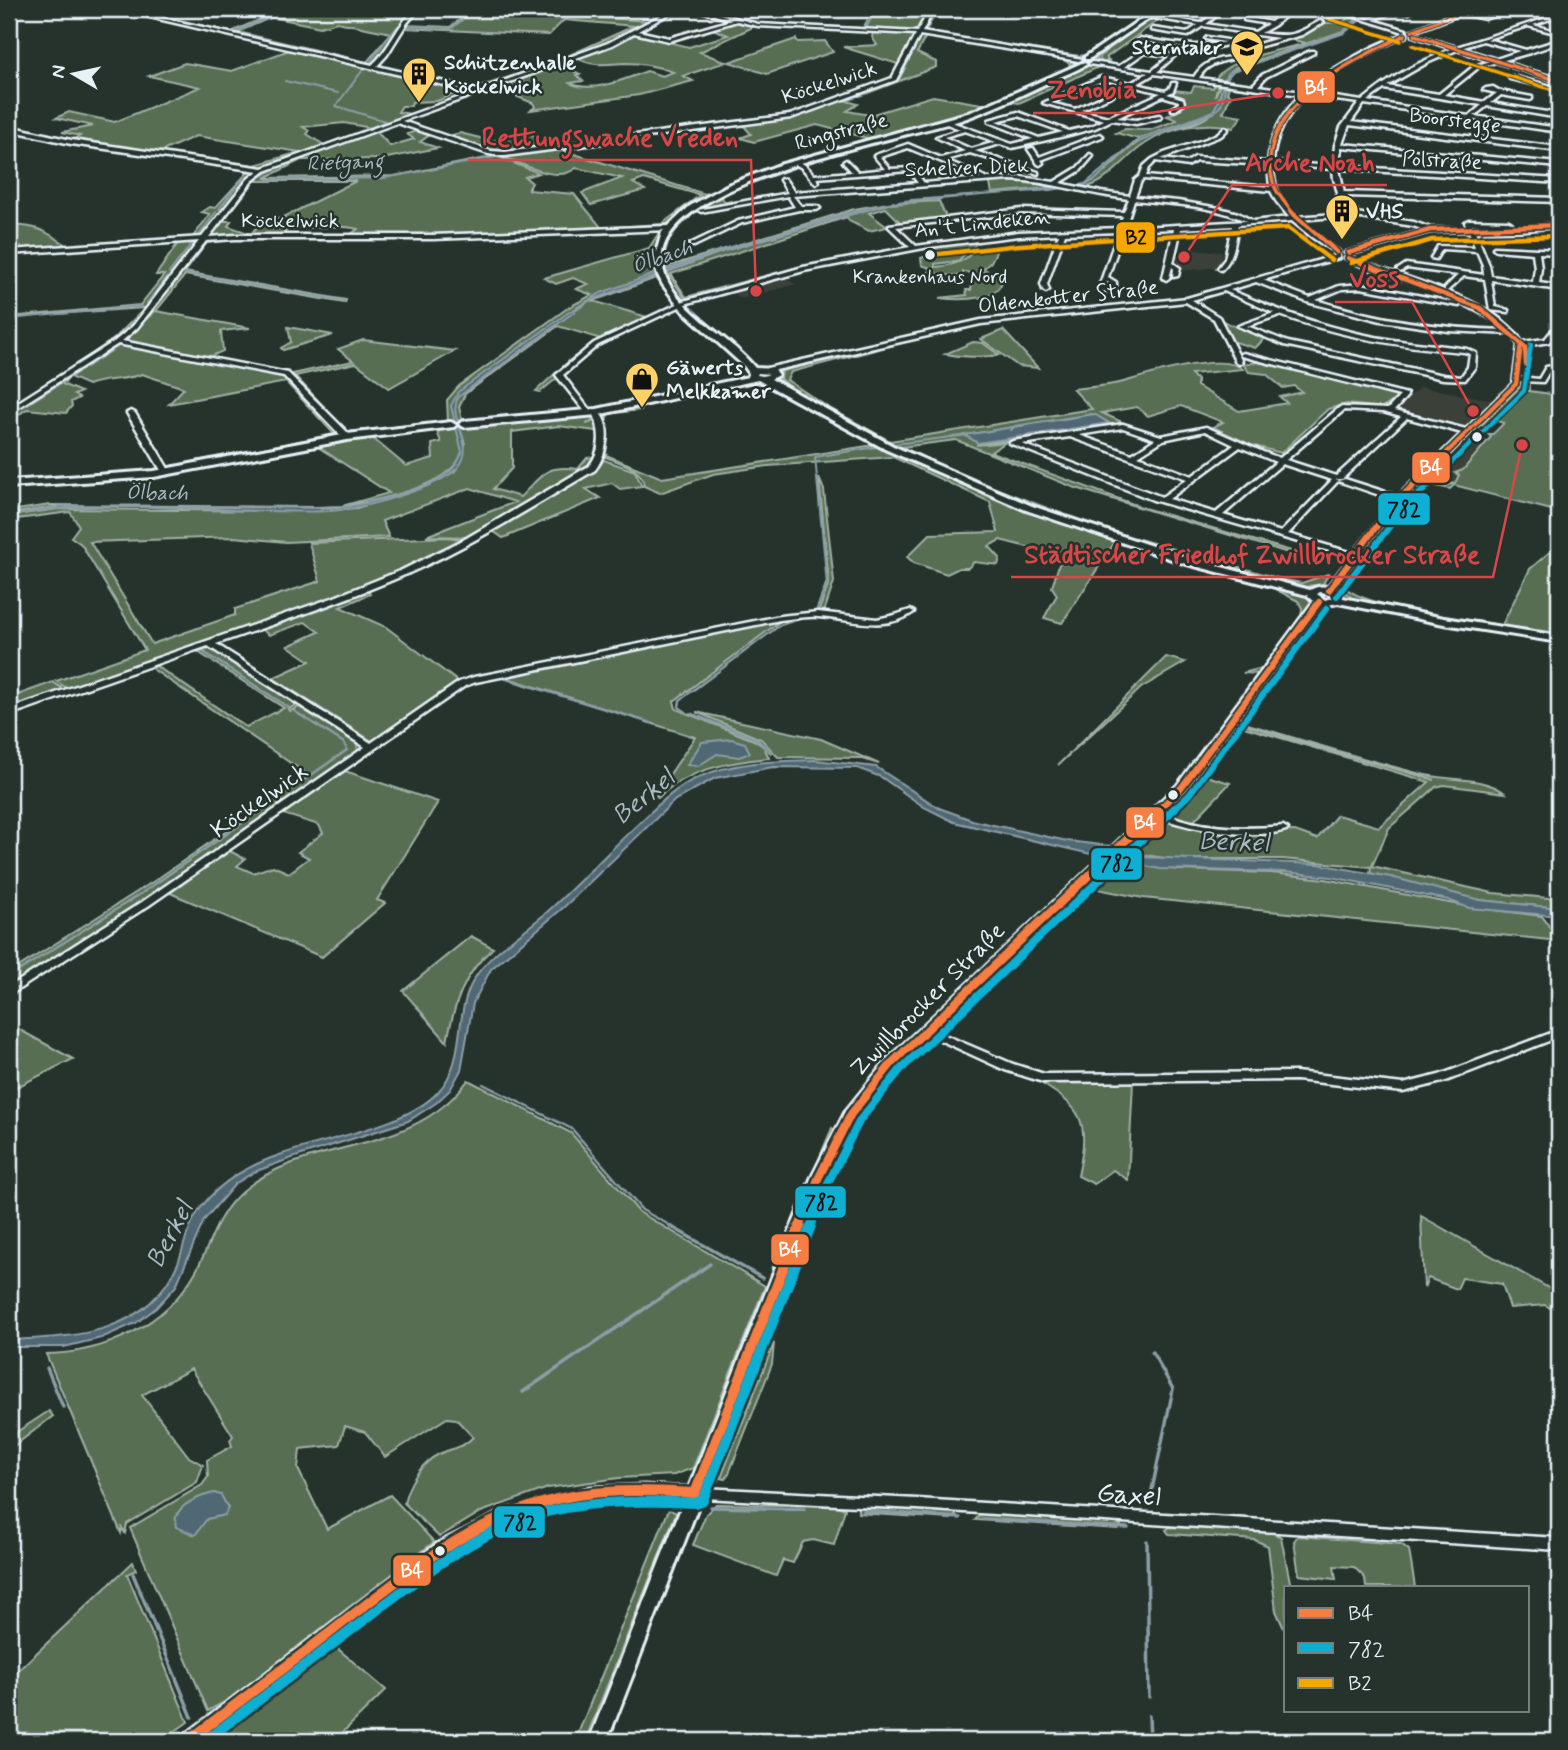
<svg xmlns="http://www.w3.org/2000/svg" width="1568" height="1750" font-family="Mynerve,sans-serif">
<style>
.built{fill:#3a4038}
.green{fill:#596e52;stroke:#a0b0a5;stroke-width:2;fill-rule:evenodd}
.water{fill:#4f6773;stroke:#8c9ea8;stroke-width:2}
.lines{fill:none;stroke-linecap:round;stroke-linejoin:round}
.stream-far2{stroke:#8c9ea8;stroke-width:2}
.stream-far1{stroke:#8c9ea8;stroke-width:2.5}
.stream{stroke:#8c9ea8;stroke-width:3.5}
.minor-casing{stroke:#e8f1f8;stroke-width:5}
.major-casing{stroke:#e8f1f8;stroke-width:6}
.minor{fill:#26332d;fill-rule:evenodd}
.major{fill:#26332d;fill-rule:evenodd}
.bus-1-far4-casing{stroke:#26332d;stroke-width:6}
.bus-1-far3-casing{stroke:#26332d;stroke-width:8}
.bus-1-far2-casing{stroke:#26332d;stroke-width:10}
.bus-1-far1-casing{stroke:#26332d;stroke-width:13}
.bus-1-casing{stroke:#26332d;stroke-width:15}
.bus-2-far3-casing{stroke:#26332d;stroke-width:8}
.bus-2-far2-casing{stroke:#26332d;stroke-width:10}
.bus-2-far1-casing{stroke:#26332d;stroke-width:13}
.bus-2-casing{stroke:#26332d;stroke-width:15}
.bus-3-far1-casing{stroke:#26332d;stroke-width:6}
.bus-3-casing{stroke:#26332d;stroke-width:8}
.bus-1-far4{stroke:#f77d43;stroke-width:3.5}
.bus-1-far3{stroke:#f77d43;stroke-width:4.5}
.bus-1-far2{stroke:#f77d43;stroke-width:6}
.bus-1-far1{stroke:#f77d43;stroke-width:8}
.bus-1{stroke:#f77d43;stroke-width:10}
.bus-2-far3{stroke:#0dafd3;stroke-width:4.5}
.bus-2-far2{stroke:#0dafd3;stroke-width:6}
.bus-2-far1{stroke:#0dafd3;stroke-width:8}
.bus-2{stroke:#0dafd3;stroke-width:10}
.bus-3-far1{stroke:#f7a600;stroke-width:3.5}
.bus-3{stroke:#f7a600;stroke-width:4.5}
.bus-dot{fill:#e8f1f8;stroke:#26332d;stroke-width:2.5}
.labels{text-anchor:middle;stroke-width:5;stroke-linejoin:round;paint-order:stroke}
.far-bus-label{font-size:19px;fill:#e8f1f8;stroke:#26332d}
.far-poi-label{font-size:21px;font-weight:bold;fill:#e8f1f8;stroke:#26332d;text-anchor:start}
.far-street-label{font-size:21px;fill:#e8f1f8;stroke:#26332d}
.far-water-label{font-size:21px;font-style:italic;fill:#abbac3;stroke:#26332d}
.street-label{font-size:24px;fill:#e8f1f8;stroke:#26332d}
.water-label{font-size:26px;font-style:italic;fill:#abbac3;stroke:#26332d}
.near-street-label{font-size:28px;fill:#e8f1f8;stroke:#26332d}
.leader{fill:none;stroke:#d94647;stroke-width:2.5}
.callout-dot{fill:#d94647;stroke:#26332d;stroke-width:2.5}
.callout-label{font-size:26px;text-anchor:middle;font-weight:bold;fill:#d94647;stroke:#26332d;stroke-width:5;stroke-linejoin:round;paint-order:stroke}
.line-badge{stroke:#26332d;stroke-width:2.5}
.badge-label{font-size:19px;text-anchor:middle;font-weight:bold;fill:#fff}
.pale-badge-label{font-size:19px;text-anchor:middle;font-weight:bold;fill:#111}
</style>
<rect width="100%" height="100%" fill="#26332d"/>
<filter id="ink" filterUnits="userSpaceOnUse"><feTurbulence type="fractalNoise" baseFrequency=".0143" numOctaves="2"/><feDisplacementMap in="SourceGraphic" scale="14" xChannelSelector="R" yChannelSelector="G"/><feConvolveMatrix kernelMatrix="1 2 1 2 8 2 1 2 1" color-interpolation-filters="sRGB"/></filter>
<g filter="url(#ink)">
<g class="built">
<path d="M1177 248 1223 252 1219 267 1180 271 1173 263Z"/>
<path d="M781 276 796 284 741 299 731 291Z"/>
<path d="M1420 387 1493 400 1463 428 1395 410Z"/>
<path d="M1468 441 1485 446 1452 483 1432 476Z"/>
</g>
<g class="green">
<path d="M109 9 128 12 118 9 160 15 172 9 162 16V18L176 9 166 17 231 32 284 9H416C401 22 387 61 369 65ZM272 17 320 27 337 22 391 33 367 62 238 32Z"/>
<path d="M418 9H421L405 25 450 27 474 9 650 21 674 9 625 37 488 87 467 89 437 101 412 102 411 106H402L398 112 411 114 371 128 344 123 303 127 309 131 307 134 324 145 258 168 200 239 9 252V226C34 224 47 231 67 246L192 238 210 214 202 212 210 207 215 208 249 171 57 142 9 129C30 134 61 147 80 136L62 132 93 126 56 118 69 112 115 122 200 87 149 76 185 63 232 71 292 49 377 66 406 19ZM564 20 634 26 561 59 477 88 378 66 404 28 549 35ZM196 136 300 152 255 165 160 152Z"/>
<path d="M874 9H931L916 31 911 33 914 35 896 74 887 82 788 117 849 96 854 98 847 101 858 104 847 111 870 115 933 96 988 105 1032 87 1071 65 1064 60 926 36 917 53 936 62V67L860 96H854L898 77 930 13 935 14 925 33 1080 56 1090 54 1154 9H1157L1087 57H1066L973 42 1063 58 1076 64C988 122 871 140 768 171L764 170 874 140 817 125 754 142 740 138 751 134 744 126 671 132 744 121 661 131 666 134 561 150 705 194 762 172 713 192 689 206 669 224 614 227 662 224 700 195 644 179 633 183 645 190 591 205 582 193 622 178 576 168C557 184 524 164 503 157V154L443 137 460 133 492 141 528 132 552 146 785 115 887 80 893 75 898 64 843 47 877 45 872 37 874 30 761 25 733 18 756 23 863 28Z"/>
<path d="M1351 16 1358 18 1346 30 1235 68 1226 76 1225 82 1198 78 1215 80C1226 58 1282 50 1306 43L1288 39 1320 23H1341Z"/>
<path d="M1149 18 1160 19 1107 57V61L1110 60 1106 64 1095 60Z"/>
<path d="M734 21 755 26 700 52 726 62 683 76 693 81 639 95 531 110 535 107 533 103 493 87 557 63 580 74 576 75 583 81 570 83C592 94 625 79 647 71L662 76 673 72C657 66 640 63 624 63 607 64 590 67 575 57L636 34 689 47 728 35 710 28Z"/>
<path d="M796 39 798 42 825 41 833 52 767 74 729 62Z"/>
<path d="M1093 64 1101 66 1019 103 1012 102 952 123 1020 96 1081 66Z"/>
<path d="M1215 82 1218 85 1215 96 1221 83H1224L1215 110 1195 121 1157 133C1193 123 1217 125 1226 84H1230L1227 93 1231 95 1223 113 1242 116 1233 128C1207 120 1170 127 1145 144 1120 160 1105 191 1073 188 1106 181 1121 148 1151 135L1139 139 1116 133 1124 129 1150 130 1177 120 1167 116 1180 110 1179 107 1185 101 1166 93 1173 90 1191 92 1194 86 1213 88Z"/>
<path d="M374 129 390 146 414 139 407 134 420 130 431 134 420 142 438 148 382 159 301 160 265 178 394 176 496 156 539 173 525 177 532 183 528 190 574 194 601 227 451 236H348L358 229C334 223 314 230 291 227L280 236 211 235 220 221H231L228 226 251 234 260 223 282 218 356 181H255L234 208H230L254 178 265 170Z"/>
<path d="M791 166H799L720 195 725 202 732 201 730 202 707 208 699 205C690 226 659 229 666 267L854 209 894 202 740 244 666 270C659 241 680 228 694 208 674 227 662 242 663 269 648 206 747 180 791 166Z"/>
<path d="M1007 179 1061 187 992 193 989 180Z"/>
<path d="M939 201 946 217 901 223 886 208 869 213 887 227 869 231 849 221 847 217 671 274 686 297 802 266 861 257 785 272 686 300 667 272 727 250 868 209 888 204Z"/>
<path d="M662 229C654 269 651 267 679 302L677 305 656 278 593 301 647 317 593 345 558 373 584 410 550 414 581 409 557 378 540 392 536 391 571 359 601 339 558 326 465 394 459 407 462 420 348 433 292 374 353 361 338 349 363 340 455 351 389 388 356 363 295 376 348 432 448 421 447 400 459 386 569 307 592 295 576 289 588 284 573 278 556 284 544 278 649 248 660 231 417 240 341 239Z"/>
<path d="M237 239 207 243 185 272 346 300 345 303 185 275 156 311 250 328 221 331 223 351 207 358 122 341 154 312 152 311 203 243 210 240Z"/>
<path d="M192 241 199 242 137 322 123 334 9 410 115 338 145 308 9 317 140 305 164 275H156L178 243 9 253Z"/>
<path d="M974 241 977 243 958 261 935 264V267C950 266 967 262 974 249L997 250 991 262 983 269 986 270 979 273H1002C1007 303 957 300 939 298L967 295 966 290H971L974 273 963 272V276L926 274 933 269 922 265 921 258 931 255V250L943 245Z"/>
<path d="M1218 319 1264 339 1255 348 1228 340Z"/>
<path d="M288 327 333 335 283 350 281 348 291 342Z"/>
<path d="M1003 330 1038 368 1018 366 981 339Z"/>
<path d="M917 339 791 372 787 380 829 408 890 441 1092 409 1073 389C1091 387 1110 386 1127 381 1150 374 1223 352 1243 369L1191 374 1197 380V386L1239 411 1287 403 1280 397 1302 392 1294 386 1283 388 1266 374 1249 372 1243 364 1258 362 1394 394 1397 398 1383 408 1347 404 1328 409 1281 453 1251 445 1213 427 1223 422 1181 406 1148 416 1137 407 1102 413 1124 423 976 445 1006 442 991 452 1144 508 1305 555 1314 545 1318 547 1308 559 1073 487 956 440 902 447 961 475 1063 514 1128 536 1285 580 1302 583 1328 574 1323 584 1308 586 1325 587C1291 594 1239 574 1206 564 1097 533 991 495 888 445 850 427 805 407 774 378L780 372 779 378 792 388 781 379 782 371ZM1094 414 1108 423 978 443 965 435Z"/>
<path d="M973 342 983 343 999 355C983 358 961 357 945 354Z"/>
<path d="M120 344 287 375 340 435 168 469 139 421 167 467 334 434 286 382 169 404 184 388 142 374C124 381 106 378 88 385L70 377 69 375Z"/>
<path d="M64 378 68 379 62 384 81 392 74 395 79 398 71 402 72 406 66 413 27 409 9 421V413Z"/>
<path d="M752 379 764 380 897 456 962 484 1117 541 1304 594 1311 600 1310 608 1262 674 1243 673 1266 667 1301 617 1302 608 1298 601 1275 589 1115 542 1062 623 1044 618 1057 595 1052 587 1061 558 1055 554 1000 540 989 546 1000 558 998 565 974 562 968 568H959L947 574 914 563 907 557 930 534 998 532 990 502 893 457 768 466 713 474 660 493 644 486C644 468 618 462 603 456L602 415 642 405 646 406 640 408 641 410 608 414C603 426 608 442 606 455L662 478 874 445 767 384H735L649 404Z"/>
<path d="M1523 384 1529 385V391L1559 395V512L1454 485 1450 489 1427 484C1408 501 1348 565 1347 589 1370 608 1469 620 1502 625L1530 569 1559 544V633L1511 627 1513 630 1348 599 1350 596 1341 589 1345 579 1399 509 1427 482 1445 486 1455 483 1459 475 1455 473 1463 470 1491 437 1488 434H1493L1504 423 1494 420 1488 427 1481 425Z"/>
<path d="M590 414 594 419 586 424 595 421 596 431 559 426 512 432V468L493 489 520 497C542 476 544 464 578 469L587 458 594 457 597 446 599 453 589 466 470 537 426 536 515 502 470 488 382 521 389 537 286 542 234 537 90 542 152 644 235 615V609L320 581 309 543 448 537 466 540C340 604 201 643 68 689L56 681 145 650 81 544 71 537 79 526 70 512 9 520V516L58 509 307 511 357 508 426 486 454 472 458 467 465 444 459 425Z"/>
<path d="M451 426H456C458 433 464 444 462 452 453 491 346 508 311 509L62 506 9 514V511L50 505 317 507 342 506 389 493 315 445 370 436 406 466 433 458 432 444 441 442 436 429Z"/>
<path d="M604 460 635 471 642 486 620 489 612 483 586 489 600 498 503 538 493 531 599 467Z"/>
<path d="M819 478 824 490 834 582 824 612 818 613 829 583Z"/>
<path d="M368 591 370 594 340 607 386 627 461 684 375 743 273 678 310 661 288 646 319 632 305 622 269 635 261 629Z"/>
<path d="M807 616 782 620 674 701 676 709 756 741 764 747 769 758C729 762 688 769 658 798L656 795 695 737 501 676 756 623Z"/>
<path d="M209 648 297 705 288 709 290 711 299 707 357 744 358 751 160 889 9 986V973L154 881 308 775 151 668 156 666 246 727 284 708 198 652Z"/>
<path d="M1166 657 1185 662 1141 688 1058 765Z"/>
<path d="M53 682 64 690 9 709V698Z"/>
<path d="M696 712 821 739 879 764 859 758 778 757 761 739Z"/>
<path d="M1243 717 1247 718 1244 723C1303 740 1362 759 1421 774 1447 781 1483 776 1505 793L1444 785 1436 787 1389 828 1372 866 1493 893 1559 899V908L1480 900 1370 873 1371 867 1282 859H1171L1131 853 1159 822 1167 820 1220 834 1295 831 1317 839 1337 815 1379 827 1429 782 1237 725 1435 780 1239 723Z"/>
<path d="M345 771 438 802 377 900 385 903 322 957 170 893 230 851 245 859 237 866 253 873 273 866 289 873 309 858 298 852 323 833 319 825 283 814Z"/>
<path d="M1203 775 1230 783 1191 824 1167 815Z"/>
<path d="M1113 861 1179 870 1272 873 1325 879 1470 907 1542 916 1559 941 1143 898 1087 887Z"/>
<path d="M471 936 493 948C463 974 454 1005 447 1042L403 991Z"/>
<path d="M9 1024 73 1059 9 1091Z"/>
<path d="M1031 1077 1074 1083 1133 1082 1128 1180 1113 1170 1094 1184 1078 1176C1091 1116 1081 1107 1031 1077Z"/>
<path d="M468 1080 571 1133 639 1212 765 1286 693 1468 674 1475 619 1478 548 1488 481 1512 439 1537 404 1503C408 1484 421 1463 439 1454 452 1448 463 1448 473 1437L456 1419 447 1418 385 1457 365 1432 345 1426 339 1445 300 1449 298 1469 327 1529 390 1495 434 1542 228 1700 208 1711 130 1528 202 1485 208 1477 207 1460 232 1446 230 1440 233 1436 191 1369 142 1395 189 1457 203 1465 197 1482 127 1524 125 1533 122 1528 121 1533 46 1354C106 1353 166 1325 196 1271 213 1240 215 1215 244 1190 308 1136 412 1158 468 1080Z"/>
<path d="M832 1128 836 1131 778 1269H772Z"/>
<path d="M1421 1216 1559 1294V1313L1545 1305 1510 1308 1502 1284 1462 1278 1457 1289 1428 1278 1424 1288Z"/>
<path d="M774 1343 772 1364 729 1473 726 1479 721 1478Z"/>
<path d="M49 1411 53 1416 9 1450V1437Z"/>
<path d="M716 1504 838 1506 845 1509 834 1545 813 1540 803 1542 793 1563 783 1560 776 1576 693 1545 706 1514Z"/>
<path d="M866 1505 953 1511 956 1515 951 1519 858 1513V1508Z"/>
<path d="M669 1509 676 1513 585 1741H575Z"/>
<path d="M981 1513 1115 1522 1121 1525 1118 1529 975 1520Z"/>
<path d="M1170 1527 1270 1531 1281 1537 1291 1587H1286V1633L1276 1611 1268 1546 1255 1540 1169 1534 1166 1530Z"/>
<path d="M1298 1536 1401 1544 1409 1550 1415 1587H1366L1365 1578 1354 1567 1334 1566 1336 1579 1299 1575 1294 1541Z"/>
<path d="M465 1547 337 1648 386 1690 334 1741H202L437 1560Z"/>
<path d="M133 1562 136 1570 127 1574 188 1722 161 1741H9V1679Z"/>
</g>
<g class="water">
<path d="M1371 9H1374L1344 33 1233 71 1228 77 1221 105 1214 113 1133 144 1095 180 1085 185 888 204 727 250 589 301 458 397C447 419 474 441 461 463 447 487 366 507 339 510 314 513 289 511 264 511 181 510 91 499 9 516L62 506 337 508C367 504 428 490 451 470 457 465 459 459 462 452L451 406 458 392 569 312 601 293 726 249 873 206 911 200 1051 190 1085 184 1139 139 1212 112C1223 100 1220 83 1230 71L1342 32Z"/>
<path d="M1094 414 1109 423 978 443 965 435Z"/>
<path d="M731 739 745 743 750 753 739 757 717 754 698 766 687 765 702 742Z"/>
<path d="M816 760 876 767 939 808 975 821 1067 841 1110 846 1141 857 1318 864 1391 877 1480 900 1559 908V916L1469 908 1448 900 1331 877 1284 872 1160 869 1095 855 954 822 924 807 881 777 857 768 773 767 715 778 675 800 564 907 491 969 473 1003 461 1070 450 1090 436 1103 408 1121 289 1159 254 1172 235 1184 204 1220 176 1286 156 1308 136 1323 101 1338 64 1347H9V1340C75 1337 147 1335 178 1263 182 1253 184 1242 188 1232 197 1205 221 1183 245 1170 297 1140 400 1133 438 1092 467 1061 453 1017 473 981 489 952 523 934 547 912 578 884 606 854 636 826 656 807 674 788 699 777 736 761 777 761 816 760Z"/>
<path d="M214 1493 221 1495 228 1508 225 1515 207 1519 195 1535 176 1527C171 1506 198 1497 214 1493Z"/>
</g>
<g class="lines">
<g class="stream-far2">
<path d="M702 9 720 14"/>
<path d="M876 9 866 28 912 32"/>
<path d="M278 12 286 9"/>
<path d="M925 13 928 9"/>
<path d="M275 14 234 33 368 64"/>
<path d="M1148 14 1156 9"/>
<path d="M738 19 759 24 812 26"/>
<path d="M407 26 452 28 476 9"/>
<path d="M818 26 859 28"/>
<path d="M923 32 932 14"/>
<path d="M389 37 398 26"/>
<path d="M913 51 921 36"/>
<path d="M1079 57 1090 55"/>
<path d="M371 61 387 39"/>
<path d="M1101 61 1099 55 1149 19"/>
<path d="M285 81 338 93"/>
<path d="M884 86 899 80 912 54"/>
<path d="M856 95 879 88"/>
<path d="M338 103 365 67"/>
<path d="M336 106 385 121 373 127"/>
<path d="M806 113 849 98"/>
<path d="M765 121 790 118"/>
<path d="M504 156 560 149"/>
<path d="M430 170 495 157"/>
<path d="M256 179 282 165 371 132"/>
<path d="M268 180 384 178 423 171"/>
<path d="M219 209 240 182 246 179"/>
<path d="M197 238 216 212"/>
<path d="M422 239H430"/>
<path d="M205 243 215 240"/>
<path d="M160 244 183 242"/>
<path d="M120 247 152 244"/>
<path d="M9 254 115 247"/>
<path d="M190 264 204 246"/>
<path d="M169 273 193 242"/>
<path d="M184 273 343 301"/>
<path d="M147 303 167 277"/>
<path d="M9 319 141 306"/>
<path d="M72 376 119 346"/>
<path d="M23 407 61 383"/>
<path d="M9 416 18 410"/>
<path d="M1011 430 1015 426 1092 414"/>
<path d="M895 444 968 435"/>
<path d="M817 478 815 457 876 447"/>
</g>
<g class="stream-far1">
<path d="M816 612 827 582 817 476"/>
<path d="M202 651 288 707"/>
<path d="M500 677 651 723"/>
<path d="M686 712 679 707 680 700 780 625 812 615"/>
<path d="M692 714 757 739 771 753"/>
<path d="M9 977 142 893 347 750 344 743 294 711"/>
<path d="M483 1084 572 1129 642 1210 673 1227"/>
</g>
<g class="stream">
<path d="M670 1226 762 1278"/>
<path d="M47 1368 63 1407"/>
<path d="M523 1392 710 1264"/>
<path d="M717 1481 788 1299"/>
<path d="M1149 1504 1173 1389 1152 1352"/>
<path d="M711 1507 804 1509"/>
<path d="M864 1511 960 1518"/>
<path d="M983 1519 1128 1528"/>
<path d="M1147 1541 1149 1697"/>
<path d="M133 1574 192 1717"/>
<path d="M1149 1716 1150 1741"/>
</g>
<g class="minor-casing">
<g id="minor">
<path d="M115 9H122L158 17 170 9H175L162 18 372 65C390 49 397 25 415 9H419L407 23 387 55 377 66 479 90 608 43 673 9H678L638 31 669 38 732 20 694 9H701L758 24 917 32 930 9H934L922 32 1082 59 1079 61 920 35 896 80 791 118 505 156 488 154 397 123 265 171 252 181 209 237 235 235H433L668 226 671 228 668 230 433 239H235L206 241 137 328 122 341 288 373 350 435V439H344L284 376 118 344 9 413V408L115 341 133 326 199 241 9 254V250L202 237 248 179 258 171 71 144 9 130V126L71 140 263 168 474 92ZM737 21 758 26 916 34 892 78 790 115 505 152 491 151 402 121 612 45 634 33 669 41Z"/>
<path d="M1177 9 1214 13 1220 9H1225L1206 24 1255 32 1268 24 1244 20V18L1249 14 1253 15 1250 18 1271 22 1284 12 1277 9 1290 10V12L1275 25 1261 33C1292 37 1293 36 1320 21L1324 22 1302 35 1243 51 1241 49 1279 38 1257 35 1236 43 1218 47 1199 48 1180 47 1138 40 1140 38C1168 42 1196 49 1225 42L1205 39 1207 37 1227 40 1229 41 1251 34 1203 26 1188 36 1151 30 1153 28 1187 33 1198 25 1147 17 1149 15 1201 23 1211 16Z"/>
<path d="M1330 9H1336L1368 19 1394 9H1402L1411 12 1409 13 1393 12 1373 20 1406 30 1404 32Z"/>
<path d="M1447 9C1460 9 1474 18 1487 16 1496 15 1504 9 1514 9L1485 19 1461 14 1414 32 1410 31 1456 12Z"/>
<path d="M1559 14V16L1533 25 1559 32V34L1528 26 1487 39 1526 50 1559 40V43L1530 53 1501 61 1559 79V82L1496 62 1478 68 1444 95 1485 102 1497 93 1483 90 1486 88 1493 87 1500 91 1532 97V99L1530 100 1501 95 1491 103 1559 114V118L1487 106 1474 116 1559 128V132L1364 104 1351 122 1559 147V151L1349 125 1342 144 1559 163V167L1341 147 1339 166 1559 179V183L1339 169 1344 192 1559 198V202L1346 196 1356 210V213L1414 222 1431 228H1467L1465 222 1468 220 1509 221 1512 223 1509 225 1472 224 1473 228 1515 227 1559 223V227L1515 231H1475L1489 265 1491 276 1533 282 1535 268 1533 253 1496 250 1493 248 1494 247 1559 250 1558 254 1539 253 1541 268 1539 283 1559 286V290L1491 280 1495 307 1508 310V312L1490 310 1485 279 1464 276 1447 291 1445 290V288L1458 275 1407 268 1400 272 1397 270 1406 264 1484 275 1483 265 1477 251 1442 249 1436 259 1431 258 1438 246 1475 247 1469 231 1430 232 1348 255 1345 253 1346 252 1424 230 1413 226 1348 216 1298 220 1317 236 1339 251V253L1337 254 1313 238 1292 221 1238 225C1235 241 1234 259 1221 270L1218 268 1225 259 1232 226 1181 229 1173 263 1180 268 1178 276 1173 277 1174 269 1172 267 1169 278 1166 280 1163 278 1174 229 1124 231 1108 277 1116 282V288L1101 292 1098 290 1118 232 1065 234 1047 284 1049 290 1046 292 1043 290 1041 284 1059 234 1019 236 929 247 804 271 688 303 598 345 563 375 591 412V414H587L556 375 594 343 684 301 803 267 910 247 889 227V225L1022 209 1124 212 1129 199C1089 195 1050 181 1010 180L793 196 801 206H817L820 208 817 210H799L742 223 694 246H690V244L738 221 795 207 788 196 701 212 698 210 788 193 780 180 781 179H785L794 192 918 183 909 171 816 178 819 182 816 184 802 168 795 164V162C804 161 809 169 814 175L852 172 843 162 846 160 858 172 885 169 874 156 875 155 908 144 941 158 965 151 936 137 960 129 944 123V121L946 120 1012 144 1033 139 989 122V120L1018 112 1069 131 1091 126 1104 120 1043 103 1101 77 1131 83 1148 73 1089 64 1092 62 1119 66 1143 50 1176 55 1157 72 1194 77C1202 63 1216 58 1232 57V59C1218 62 1206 65 1199 78L1253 85 1262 75 1310 51H1314V53L1266 77 1258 86 1302 92C1325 73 1349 59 1375 46 1385 42 1396 36 1407 34V36C1371 51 1338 68 1308 93L1362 101C1392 76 1416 63 1452 49L1413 36V34L1457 47ZM1483 41 1520 51 1496 59 1461 48ZM1457 50 1491 61 1474 66 1439 94 1387 86 1427 63ZM1144 53 1170 56 1152 71 1124 67ZM1154 74 1300 95C1282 115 1270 135 1268 162L1195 157 1187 162 1161 159 1221 136 1228 129 1225 127 1217 134 1206 139 1164 153 1152 159 1144 166 1140 176 1135 180 1130 196 1101 192 1060 183 1081 170 1093 156 1090 154 1077 168 1054 182 1022 177 988 178 946 160 970 153 1038 174V172L975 151 1000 144 1012 148 1069 135 1095 128 1112 120 1136 124 1161 118V116L1159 115 1136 120 1117 118 1163 96 1179 101V103L1172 108V110H1176L1184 104 1183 99 1167 94 1173 91 1176 83H1172L1169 89 1165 91 1137 84ZM1104 80 1127 85 1075 109 1051 103ZM1132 86 1161 93 1108 117 1081 110ZM1384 89 1482 105 1469 116 1367 101ZM1305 96 1359 103 1341 127 1335 145 1333 166 1273 162C1275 135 1287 115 1305 96ZM1018 116 1063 132 1039 138 996 121ZM965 131 996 142 971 149 944 137ZM908 148 981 178 924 183 913 168 890 169 880 157ZM1156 161 1188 166 1196 161 1268 165 1270 187 1146 176 1149 168ZM1273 165 1333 169 1334 179 1338 193 1337 194 1350 210V213L1295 217C1280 202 1273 186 1273 165ZM1144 179 1271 191 1276 201 1289 217 1253 221 1238 213 1219 208 1178 201 1135 197 1141 181ZM1134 200C1171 204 1211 205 1246 221L1125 228ZM1022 213 1123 216 1119 228 1019 232 916 246 896 227ZM1107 282 1111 284 1110 287H1105Z"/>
<path d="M1512 76 1559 88V90L1510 79 1509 78Z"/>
<path d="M1100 134 1103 136 1102 137 1041 160 1043 163 1040 165 1038 164 1028 149 1033 148 1039 157Z"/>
<path d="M1337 255 1339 256V258L1263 280 1310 298 1339 286 1361 284 1457 303 1459 304V306L1361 288 1342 289 1316 300C1378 320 1442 329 1507 330 1475 306 1439 293 1402 280 1383 274 1362 268 1345 258L1350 257C1398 277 1496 297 1522 342L1545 339 1557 324 1559 323V329L1549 342 1525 346 1528 352 1525 375 1520 377 1539 379 1546 367 1559 365V369L1550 370 1543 382 1520 381 1518 385 1394 509 1332 592H1329L1325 590 1350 557 1153 500 1009 443 1013 441 1123 424 1161 436 1206 427 1263 452 1280 458 1340 407 1388 409 1400 396 1241 356V354L1243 353 1407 394V396L1394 411 1466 429 1513 383 1518 345 1511 334 1448 331 1381 321 1307 302 1256 282 1230 290C1276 310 1321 326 1370 336 1402 343 1435 344 1467 349L1476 353 1475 367 1465 380 1443 379 1284 345 1238 326 1274 313 1224 291 1192 300 1219 317 1242 362 1239 364 1236 362 1214 319 1186 302 981 324 767 372 764 370 767 368 981 320 1187 298ZM1280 315C1339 337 1401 347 1464 352L1470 354 1468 367 1461 377 1443 375 1288 342 1247 326ZM1344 410 1383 412 1401 417 1336 476 1286 460ZM1407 418 1462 433 1398 496 1345 479 1338 481 1336 479H1342ZM1123 428 1155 439 1132 454 1079 435ZM1205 431 1234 445 1192 476 1138 456 1163 440ZM1070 437 1187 479 1162 497 1022 444ZM1240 447 1276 462 1216 513 1169 499ZM1282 464 1332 480 1281 532 1223 515ZM1338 481 1394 500 1353 553 1288 534Z"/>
<path d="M597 410C613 424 607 454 595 470 533 506 473 545 407 574 345 601 280 622 216 644L371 743 459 682 474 677 780 616 818 612 877 619 895 615 910 610 914 612C885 633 851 619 818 617 805 616 793 619 780 620L476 682 465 686 148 906 13 993 9 994V987L142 902 365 747 208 646 12 714 9 715V709L332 598 402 570 465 539 589 466C602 450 601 431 593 412Z"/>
<path d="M131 411 135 413 170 472 169 474H163L162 472 127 413Z"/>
<path d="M1154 810C1166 814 1178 819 1191 822 1221 829 1252 829 1283 826L1288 829C1280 833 1270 833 1261 834 1222 835 1187 828 1151 815L1149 813Z"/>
<path d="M926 1027 1013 1064 1044 1074 1296 1072 1403 1084 1439 1075 1559 1030V1037L1446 1081 1403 1092 1296 1080 1043 1082 1005 1070 922 1032 921 1030 922 1028Z"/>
<path d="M644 1485 917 1499 1559 1538V1550L917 1509 644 1495 591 1497 507 1520 448 1551 199 1741H181L183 1736 438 1543 504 1510 591 1487Z"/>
</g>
</g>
<g class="major-casing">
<g id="major">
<path d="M1156 9H1163L1089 59H1085V57Z"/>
<path d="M1082 63 1087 64C1076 71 1061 76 1049 82 1020 96 991 110 961 120 902 139 655 181 662 262 666 306 731 336 755 368L775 369 778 375 771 379 893 446 1032 506 1191 559 1310 590C1321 584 1331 586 1342 593L1343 598 1444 618 1559 636V642L1444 624 1338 603 1322 606 1185 790 898 1065 857 1116 825 1179 607 1741H589L811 1179 846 1111 888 1059 1177 786 1314 601 1307 595 1183 563 1026 510 887 450 758 380 597 415 464 427 459 424 464 421 597 409 748 377 749 373 745 367 682 310 663 285 657 273 654 260 662 232 690 206 730 184 779 165 971 112ZM758 373 769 374 763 376 757 375ZM1320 592 1328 593 1333 598 1325 600 1317 594Z"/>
<path d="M451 422 456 425 454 427 347 440 154 477 9 487V481L154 471 347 434Z"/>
</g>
</g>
<use href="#minor" class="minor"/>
<use href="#major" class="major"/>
<g class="bus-1-far4-casing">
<g id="bus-1-far4">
<path d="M1412 31 1468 9"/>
<path d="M1415 35 1559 81"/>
<path d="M1292 212C1286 204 1277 194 1274 185 1249 110 1351 61 1405 35"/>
</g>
</g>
<g class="bus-1-far3-casing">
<g id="bus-1-far3">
<path d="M1290 211 1337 252"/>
<path d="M1348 253 1430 230 1559 225"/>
<path d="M1348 258 1480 308 1525 347 1526 365"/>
<path d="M1421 478 1516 384 1521 344"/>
</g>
</g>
<g class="bus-1-far2-casing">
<g id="bus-1-far2">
<path d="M1329 590 1391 507 1423 476"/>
<path d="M1158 810 1181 788 1319 602"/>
</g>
</g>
<g class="bus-1-far1-casing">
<path id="bus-1-far1" d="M799 1227 818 1179 851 1114 893 1062 1160 808"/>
</g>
<g class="bus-1-casing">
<path id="bus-1" d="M188 1741C234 1705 281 1671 327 1635 393 1584 460 1526 542 1503 592 1488 644 1490 695 1493L800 1226"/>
</g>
<g class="bus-2-far3-casing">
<path id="bus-2-far3" d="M1436 478 1524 391 1531 345"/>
</g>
<g class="bus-2-far2-casing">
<g id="bus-2-far2">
<path d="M1337 596 1399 514 1438 476"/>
<path d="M1173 810 1189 795 1327 608"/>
</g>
</g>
<g class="bus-2-far1-casing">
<path id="bus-2-far1" d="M810 1227 828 1183 860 1120 901 1069 1175 808"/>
</g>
<g class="bus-2-casing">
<path id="bus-2" d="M205 1741C251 1706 298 1671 345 1635 407 1588 470 1532 547 1512 596 1500 645 1501 695 1503L703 1500 811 1226"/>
</g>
<g class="bus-3-far1-casing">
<g id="bus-3-far1">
<path d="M1329 19 1401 41"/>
<path d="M1412 45 1556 91"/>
</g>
</g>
<g class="bus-3-casing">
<g id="bus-3">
<path d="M930 255 1020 245 1288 228 1331 260"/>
<path d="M1351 263 1432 240 1559 236"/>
</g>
</g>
<use href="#bus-1-far4" class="bus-1-far4"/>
<use href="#bus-1-far3" class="bus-1-far3"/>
<use href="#bus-1-far2" class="bus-1-far2"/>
<use href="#bus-1-far1" class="bus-1-far1"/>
<use href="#bus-1" class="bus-1"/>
<use href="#bus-2-far3" class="bus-2-far3"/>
<use href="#bus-2-far2" class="bus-2-far2"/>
<use href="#bus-2-far1" class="bus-2-far1"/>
<use href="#bus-2" class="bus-2"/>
<use href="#bus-3-far1" class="bus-3-far1"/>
<use href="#bus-3" class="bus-3"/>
</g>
</g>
<defs>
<g id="school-pin" transform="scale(1.75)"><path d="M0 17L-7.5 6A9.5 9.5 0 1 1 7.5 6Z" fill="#ffd166" stroke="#26332d"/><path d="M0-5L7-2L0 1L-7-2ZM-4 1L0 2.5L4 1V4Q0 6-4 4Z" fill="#111"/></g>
<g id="building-pin" transform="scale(1.75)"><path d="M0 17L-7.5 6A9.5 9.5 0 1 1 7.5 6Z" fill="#ffd166" stroke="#26332d"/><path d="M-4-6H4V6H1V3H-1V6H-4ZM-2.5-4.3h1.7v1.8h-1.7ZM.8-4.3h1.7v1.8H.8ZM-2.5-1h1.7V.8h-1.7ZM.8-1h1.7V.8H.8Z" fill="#111"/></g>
<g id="shop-pin" transform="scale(1.75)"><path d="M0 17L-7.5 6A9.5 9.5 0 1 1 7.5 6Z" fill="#ffd166" stroke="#26332d"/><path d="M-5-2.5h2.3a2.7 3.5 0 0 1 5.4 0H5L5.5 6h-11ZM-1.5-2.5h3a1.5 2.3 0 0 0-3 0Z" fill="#111"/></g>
</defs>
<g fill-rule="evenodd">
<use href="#school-pin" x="1247" y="47"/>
<use href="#building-pin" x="419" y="74"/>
<use href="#building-pin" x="1342" y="211"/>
<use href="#shop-pin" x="642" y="379"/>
</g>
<g class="bus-dot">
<circle cx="930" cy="255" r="6"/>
<circle cx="1477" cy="437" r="6"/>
<circle cx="1173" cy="795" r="6"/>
<circle cx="440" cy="1551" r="6"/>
</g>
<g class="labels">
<g class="far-bus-label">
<text x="930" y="283">Krankenhaus Nord</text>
</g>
<g class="far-poi-label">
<text x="1222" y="54" text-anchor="end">Sterntaler</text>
<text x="444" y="69">Schützenhalle<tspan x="444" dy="24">Köckelwick</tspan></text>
<text x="1366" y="218">VHS</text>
<text x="666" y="374">Gäwerts<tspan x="666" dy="24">Melkkamer</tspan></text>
</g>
<g class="far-street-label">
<text transform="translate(829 82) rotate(-18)" y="7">Köckelwick</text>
<text transform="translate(1455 120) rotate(7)" y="7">Boorstegge</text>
<text transform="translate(841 131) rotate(-15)" y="7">Ringstraße</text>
<text transform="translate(1442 160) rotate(3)" y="7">Polstraße</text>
<text transform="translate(967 167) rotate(-2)" y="7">Schelver Diek</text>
<text x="290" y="227">Köckelwick</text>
<text transform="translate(982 223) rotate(-6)" y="7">An't Lindeken</text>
<text transform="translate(1068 296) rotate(-6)" y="7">Oldenkotter Straße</text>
</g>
<g class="far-water-label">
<text transform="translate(345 162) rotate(-2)" y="7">Rietgang</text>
<text transform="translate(662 256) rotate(-19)" y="7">Ölbach</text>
<text transform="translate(157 492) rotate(1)" y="7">Ölbach</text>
</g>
<g class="street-label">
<text transform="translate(259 800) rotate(-35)" y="8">Köckelwick</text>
<text transform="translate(927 999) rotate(-45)" y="8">Zwillbrocker Straße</text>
</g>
<g class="water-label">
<text transform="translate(643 796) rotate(-39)" y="9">Berkel</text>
<text transform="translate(1234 841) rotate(2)" y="9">Berkel</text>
<text transform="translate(169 1234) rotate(-62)" y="9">Berkel</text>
</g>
<g class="near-street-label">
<text transform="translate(1129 1493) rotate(4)" y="10">Gaxel</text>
</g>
</g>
<path class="leader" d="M1278 93L1150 113H1033M756 291L751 160H468M1184 257L1232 185H1387M1473 411L1412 302H1335M1522 445L1493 577H1011"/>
<g class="callout-dot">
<circle cx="1278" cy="93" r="7"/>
<circle cx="756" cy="291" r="7"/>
<circle cx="1184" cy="257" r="7"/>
<circle cx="1473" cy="411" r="7"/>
<circle cx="1522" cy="445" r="7"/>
</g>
<g class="callout-label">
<text x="1092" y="98">Zenobia</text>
<text x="610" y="146">Rettungswache Vreden</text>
<text x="1310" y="171">Arche Noah</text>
<text x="1374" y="287">Voss</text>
<text x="1252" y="563">Städtischer Friedhof Zwillbrocker Straße</text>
</g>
<g class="line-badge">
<rect x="1296" y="70" width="40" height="34" rx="7" fill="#f77d43"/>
<rect x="1115" y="221" width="41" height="33" rx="7" fill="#f7a600"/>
<rect x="1411" y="451" width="40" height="33" rx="7" fill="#f77d43"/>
<rect x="1377" y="492" width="54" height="34" rx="7" fill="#0dafd3"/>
<rect x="1125" y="806" width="40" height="33" rx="7" fill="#f77d43"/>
<rect x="1090" y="847" width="53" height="34" rx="7" fill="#0dafd3"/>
<rect x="794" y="1185" width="53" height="34" rx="7" fill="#0dafd3"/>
<rect x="770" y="1233" width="40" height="33" rx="7" fill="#f77d43"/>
<rect x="493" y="1505" width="53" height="34" rx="7" fill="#0dafd3"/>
<rect x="392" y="1554" width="40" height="33" rx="7" fill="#f77d43"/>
</g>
<g class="badge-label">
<text x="1316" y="94">B4</text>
<text x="1431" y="474">B4</text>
<text x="1145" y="829">B4</text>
<text x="790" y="1256">B4</text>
<text x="412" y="1577">B4</text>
</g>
<g class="pale-badge-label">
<text x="1136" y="244">B2</text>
<text x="1404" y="516">782</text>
<text x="1117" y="870">782</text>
<text x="821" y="1209">782</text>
<text x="520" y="1529">782</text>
</g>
<rect width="1568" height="1750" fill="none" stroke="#26332d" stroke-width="35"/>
<rect x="18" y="18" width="1533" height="1715" fill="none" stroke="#e8f1f8" stroke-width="2.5" filter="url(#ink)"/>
<rect x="1284" y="1586" width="245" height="126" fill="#26332d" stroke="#747f7e" stroke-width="2"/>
<rect x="1298" y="1608" width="35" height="10" fill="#f77d43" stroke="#747f7e" stroke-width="2"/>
<text x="1348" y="1620" font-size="21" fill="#e8f1f8">B4</text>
<rect x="1298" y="1643" width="35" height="10" fill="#0dafd3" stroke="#747f7e" stroke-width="2"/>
<text x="1348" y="1656" font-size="21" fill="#e8f1f8">782</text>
<rect x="1298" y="1678" width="35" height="10" fill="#f7a600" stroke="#747f7e" stroke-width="2"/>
<text x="1348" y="1690" font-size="21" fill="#e8f1f8">B2</text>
<g transform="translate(74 74) rotate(279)" stroke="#26332d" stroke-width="5" paint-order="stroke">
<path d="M0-5L12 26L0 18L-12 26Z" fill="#e8f1f8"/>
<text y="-10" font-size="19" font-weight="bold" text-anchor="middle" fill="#e8f1f8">N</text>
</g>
</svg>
